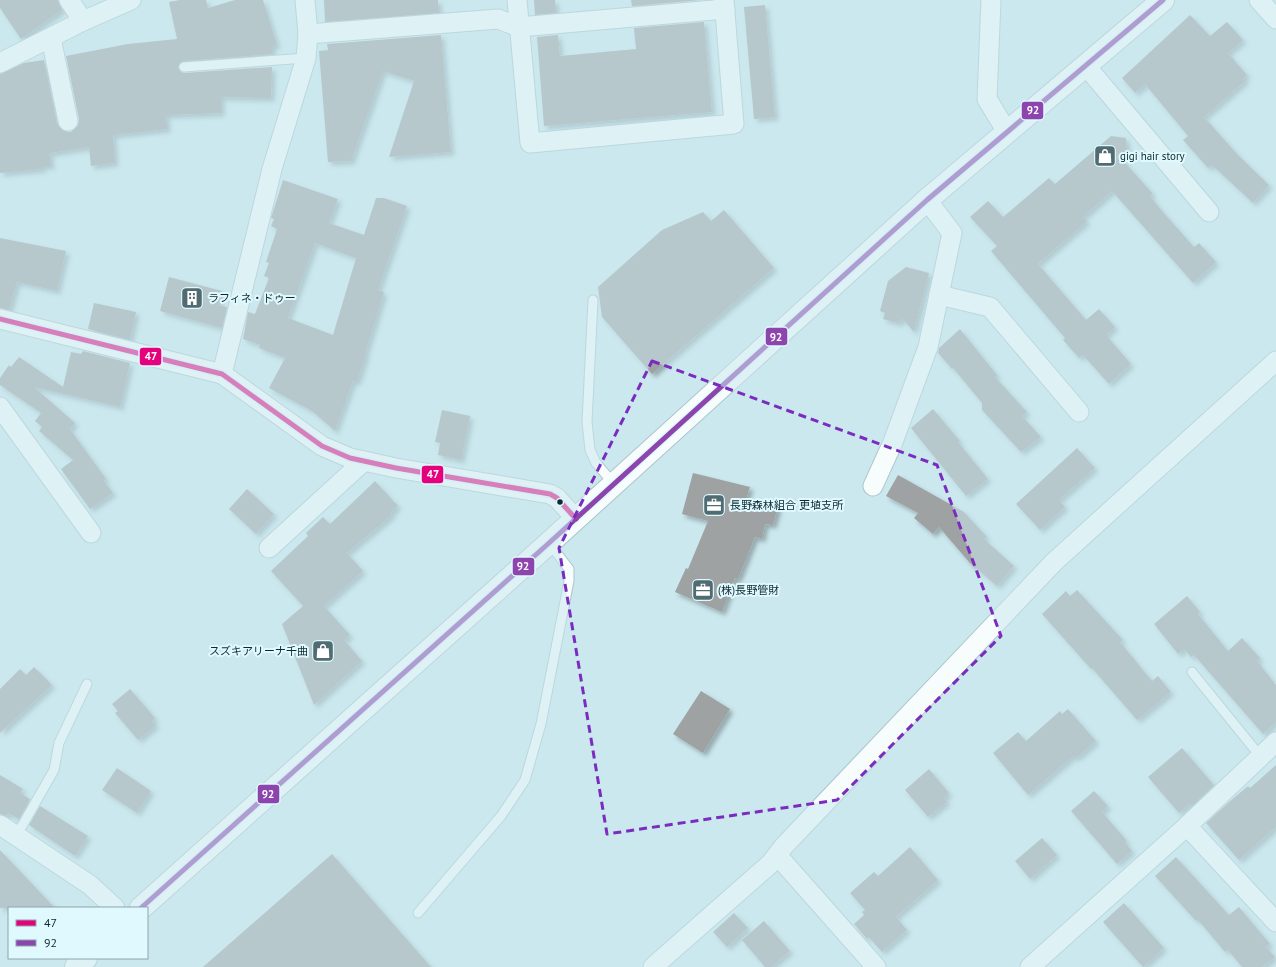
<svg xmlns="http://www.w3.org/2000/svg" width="1276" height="967" font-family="'PT Sans','Noto Sans JP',sans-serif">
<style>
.building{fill:#9ea2a3;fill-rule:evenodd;filter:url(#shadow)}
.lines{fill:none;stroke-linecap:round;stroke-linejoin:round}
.service-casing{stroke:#abc4ca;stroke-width:11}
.minor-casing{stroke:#abc4ca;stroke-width:21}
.tertiary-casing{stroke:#abc4ca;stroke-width:24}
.service{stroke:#f7fcfc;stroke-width:9}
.minor{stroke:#f7fcfc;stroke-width:19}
.tertiary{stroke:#f7fcfc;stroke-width:22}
.bus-1-casing{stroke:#e0f9ff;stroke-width:8}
.bus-2-casing{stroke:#e0f9ff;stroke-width:8}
.bus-1{stroke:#e5007d;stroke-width:5}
.bus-2{stroke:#8e44ad;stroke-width:5}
.marked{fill:none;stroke:#7b2cbf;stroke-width:3;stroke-dasharray:8 5;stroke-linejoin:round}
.bus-dot{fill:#0e292f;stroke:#e0f9ff;stroke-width:1.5}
.labels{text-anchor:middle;stroke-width:4;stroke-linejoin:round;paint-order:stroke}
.poi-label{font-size:11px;fill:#0e292f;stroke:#e0f9ff;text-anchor:start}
.line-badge{stroke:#e0f9ff;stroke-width:1.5}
.badge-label{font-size:11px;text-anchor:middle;font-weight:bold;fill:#fff}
</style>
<defs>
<filter id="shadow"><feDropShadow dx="3.5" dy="3.5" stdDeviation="2" flood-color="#0004"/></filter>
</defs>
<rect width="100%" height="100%" fill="#cbe8ee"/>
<g class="building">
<path d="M0 0H58L62 10 21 39 0 8Z"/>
<path d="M180 0H206L208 8 235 0H263L277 45 272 46V54L184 61 179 64 178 68 181 72 184 73 272 67 271 98 221 97V113L166 115 167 129 113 135 115 163 91 166 89 147 50 153 51 166H42L43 169 0 173V74L24 63 44 60 57 124 64 131 71 132 78 125 79 119 66 56 128 44 177 39 169 2Z"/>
<path d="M324 0H438L439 13 325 22Z"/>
<path d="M534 0H555L556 13 535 15Z"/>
<path d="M631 0H702L632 6Z"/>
<path d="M765 5 775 117 754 119 744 7Z"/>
<path d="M1190 15 1210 36 1227 22 1243 40 1228 53 1247 75 1243 79 1245 81 1204 117 1238 155 1269 185 1253 203 1212 165 1208 168 1183 140 1188 136 1145 84 1135 93 1122 78Z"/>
<path d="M704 22 712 112 544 126 537 37 558 35 560 56 636 49 634 28Z"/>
<path d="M441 35 451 152 389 157 414 81 383 71 351 161 328 162 319 51 328 50 327 44Z"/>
<path d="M1111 136 1126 138 1127 151 1120 157 1153 194 1150 196 1162 211 1194 247 1199 243 1216 262 1193 283 1112 191 1083 217 1087 221 1038 264 1086 320 1099 309 1115 327 1106 335 1131 364 1109 384 1083 355 1079 358 1063 340 1065 338 991 251 997 246 970 217 988 201 1003 217 1049 178 1055 184Z"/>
<path d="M283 180 338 199 329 223 364 235 376 198H384L407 206 378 290 384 292 365 354 366 355 357 382 353 381 335 431 312 411 269 388 285 358 259 348 260 345 243 339 248 312 255 314 269 278 264 276 269 263 266 262 277 229 271 226 274 219 271 218ZM315 243 356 258 333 335 288 318Z"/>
<path d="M724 210 774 268 652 374 602 317 598 287 662 230 703 212 711 221Z"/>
<path d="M0 238 66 251 57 291 17 282 9 310 0 308Z"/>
<path d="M906 267 929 273 914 332 903 319 898 323 883 319 885 313 880 311 888 281Z"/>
<path d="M169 277 222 291 218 305 227 307 222 328 160 311Z"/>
<path d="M94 303 136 312 130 340 88 329Z"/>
<path d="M960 329 997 375 995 377 1027 412 1022 416 1041 437 1021 452 982 410V403L953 368 952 369 938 353 939 348Z"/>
<path d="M83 351 130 363 120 407 34 387 75 423 70 429 106 479 104 481 113 493 90 509 61 469 73 460 39 431 42 427 35 421 41 413 0 385V378L9 365 11 367 19 357 63 387 71 352 81 354Z"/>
<path d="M933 409 960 441 958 442 988 479 966 496 911 428Z"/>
<path d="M442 410 470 416 461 460 438 455 440 443 435 442Z"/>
<path d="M1077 448 1095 468 1059 500 1065 507 1040 530 1016 504Z"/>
<path d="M693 473 750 487 746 499 778 507 773 525 765 524 762 539 755 537 738 579 735 578 722 612 675 592 686 568 688 569 708 521 682 514Z"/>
<path d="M898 475 964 512 987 537 984 539 1014 566 997 586 970 563 939 527 933 534 914 518 918 513 886 496Z"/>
<path d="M375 481 398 506 391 513 392 515 347 553 363 571 324 606 350 635 344 640 362 661 314 705 282 624 303 606 271 571 308 536 306 533 323 517 330 524Z"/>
<path d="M247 489 274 514 256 534 229 509Z"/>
<path d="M1077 590 1123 640 1120 642 1152 681 1158 676 1171 692 1137 720 1092 668 1091 669 1042 614 1066 591 1070 596Z"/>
<path d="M1187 596 1200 612 1198 614 1228 651 1242 638 1260 658 1257 661 1276 685V722L1263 734 1194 655 1191 657 1184 649 1178 654 1154 624Z"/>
<path d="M34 667 52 685 0 733V689L20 669 26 675Z"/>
<path d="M130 689 155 718 152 721 156 725 138 740 115 713 118 711 112 704Z"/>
<path d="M701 691 730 709 703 753 673 734Z"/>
<path d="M1068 709 1096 741 1080 755 1075 758 1073 756 1028 795 993 753 1018 732 1026 741 1060 711 1062 714Z"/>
<path d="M1182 748 1214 785 1192 806 1189 804 1179 813 1148 777Z"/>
<path d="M1276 765V827L1239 860 1206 823 1229 802 1248 786 1250 788Z"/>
<path d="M117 768 151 791 137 813 102 790Z"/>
<path d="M929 769 949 793 944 798 947 802 928 817 905 790Z"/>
<path d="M0 775 23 789 20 793 30 799 19 819 8 813 6 816 0 814Z"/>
<path d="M1094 791 1108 806 1102 812 1127 841 1125 842 1132 851 1117 864 1071 811Z"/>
<path d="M40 806 88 836 75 856 29 825Z"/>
<path d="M1042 838 1057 855 1030 879 1015 861Z"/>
<path d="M910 847 938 880 896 917 907 930 882 952 869 937 867 939 854 924 864 915 862 912 865 910 850 893 874 872 878 876Z"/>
<path d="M0 850 55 908H0Z"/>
<path d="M332 854 431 967H203Z"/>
<path d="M1176 857 1229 915 1239 907 1270 944 1266 947 1275 957 1262 967H1242L1228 950 1225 952 1198 920 1196 921 1155 876Z"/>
<path d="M1124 903 1164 948 1143 967 1103 922Z"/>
<path d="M734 913 748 928 727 947 713 932Z"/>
<path d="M764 921 790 951 771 967H765L742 940Z"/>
</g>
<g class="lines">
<g class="service-casing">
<g id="service">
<path d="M184 67 306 58"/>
<path d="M593 300 587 422 590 450 596 463 614 484"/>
<path d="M1192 672 1260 756"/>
<path d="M14 834 22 826 54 770 59 743 87 684"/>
<path d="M418 913 501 816 525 780 541 724 569 581V569L549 543"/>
</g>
</g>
<g class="minor-casing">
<g id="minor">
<path d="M69 0 83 21"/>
<path d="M517 0 530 143 734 124 724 0"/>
<path d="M991 0 987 99 1007 132"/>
<path d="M1259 0 1276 19"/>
<path d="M308 34 498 19 519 27 725 9"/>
<path d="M51 38 68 121"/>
<path d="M0 63 83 21 131 0"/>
<path d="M1086 66 1209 212"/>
<path d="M939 295 990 307 1079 412"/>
<path d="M0 319 222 374 322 446 350 458 396 468 550 494 557 498 576 519"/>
<path d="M222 374 272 169 306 58 308 34 305 0"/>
<path d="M0 407 91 533"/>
<path d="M873 486 893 442 928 347 952 233 927 200"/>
<path d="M269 548 364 461"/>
<path d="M0 825 90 885 115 908"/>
<path d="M1187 826 1276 922"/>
<path d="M777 855 876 967"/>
<path d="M653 967 770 864 784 846 1054 562 1276 361"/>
<path d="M1030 967 1187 826 1276 742"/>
</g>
</g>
<g class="tertiary-casing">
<g id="tertiary">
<path d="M141 908 549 543 927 200 1163 0"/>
<path d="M76 967 86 958"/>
</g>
</g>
<use href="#service" class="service"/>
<use href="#minor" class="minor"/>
<use href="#tertiary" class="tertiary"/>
<g class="bus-1-casing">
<path id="bus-1" d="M0 319 222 374 322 446 350 458 396 468 550 494 557 498 576 519"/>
</g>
<g class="bus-2-casing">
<path id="bus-2" d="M141 908 549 543 927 200 1163 0"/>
</g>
<use href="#bus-1" class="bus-1"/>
<use href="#bus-2" class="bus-2"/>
</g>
<path d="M0 0H1276V967H0ZM652 361 937 465 1001 636 837 800 607 834 559 548Z" fill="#cbe8ee" fill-opacity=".55" fill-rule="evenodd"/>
<path class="marked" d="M652 361 937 465 1001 636 837 800 607 834 559 548Z"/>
<defs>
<g id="shop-square" transform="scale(1.15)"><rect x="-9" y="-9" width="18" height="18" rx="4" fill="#506c72" stroke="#e0f9ff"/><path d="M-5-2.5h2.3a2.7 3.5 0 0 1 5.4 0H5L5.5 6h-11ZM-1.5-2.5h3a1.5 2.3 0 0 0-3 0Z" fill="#fff"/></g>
<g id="building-square" transform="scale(1.15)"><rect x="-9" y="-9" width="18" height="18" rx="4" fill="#506c72" stroke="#e0f9ff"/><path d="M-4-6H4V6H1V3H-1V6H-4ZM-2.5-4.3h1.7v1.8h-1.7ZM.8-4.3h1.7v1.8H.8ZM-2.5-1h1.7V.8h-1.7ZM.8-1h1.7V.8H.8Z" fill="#fff"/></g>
<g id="office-square" transform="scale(1.15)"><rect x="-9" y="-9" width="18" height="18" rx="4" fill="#506c72" stroke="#e0f9ff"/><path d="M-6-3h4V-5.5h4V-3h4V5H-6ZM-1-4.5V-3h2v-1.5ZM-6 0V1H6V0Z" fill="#fff"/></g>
</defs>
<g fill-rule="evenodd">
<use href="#shop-square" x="1105" y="156"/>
<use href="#building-square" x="192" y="298"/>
<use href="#office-square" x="714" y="505"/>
<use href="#office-square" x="703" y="590"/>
<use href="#shop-square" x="323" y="651"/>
</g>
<circle class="bus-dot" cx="560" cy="502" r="3.5"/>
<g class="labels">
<g class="poi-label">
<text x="1120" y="160">gigi hair story</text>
<text x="208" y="302">ラフィネ・ドゥー</text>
<text x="730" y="509">長野森林組合 更埴支所</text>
<text x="718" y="594">(株)長野管財</text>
<text x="308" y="655" text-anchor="end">スズキアリーナ千曲</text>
</g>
</g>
<g class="line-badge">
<rect x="1021" y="101" width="23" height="19" rx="4" fill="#8e44ad"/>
<rect x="765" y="327" width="23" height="19" rx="4" fill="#8e44ad"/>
<rect x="139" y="347" width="23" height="19" rx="4" fill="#e5007d"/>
<rect x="421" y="465" width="23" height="19" rx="4" fill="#e5007d"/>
<rect x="512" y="557" width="23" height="19" rx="4" fill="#8e44ad"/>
<rect x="257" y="784" width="23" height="20" rx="4" fill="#8e44ad"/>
</g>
<g class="badge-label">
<text x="1033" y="114">92</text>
<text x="776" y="341">92</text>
<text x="151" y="360">47</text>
<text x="433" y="478">47</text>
<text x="523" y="570">92</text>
<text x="268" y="798">92</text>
</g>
<rect x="8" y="907" width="140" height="52" fill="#e0f9ff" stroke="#8ca6ac"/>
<rect x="16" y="920" width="20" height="6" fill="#e5007d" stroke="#8ca6ac"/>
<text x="44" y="927" font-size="12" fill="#0e292f">47</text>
<rect x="16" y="940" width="20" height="6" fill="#8e44ad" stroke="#8ca6ac"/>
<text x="44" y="947" font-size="12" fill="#0e292f">92</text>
</svg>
